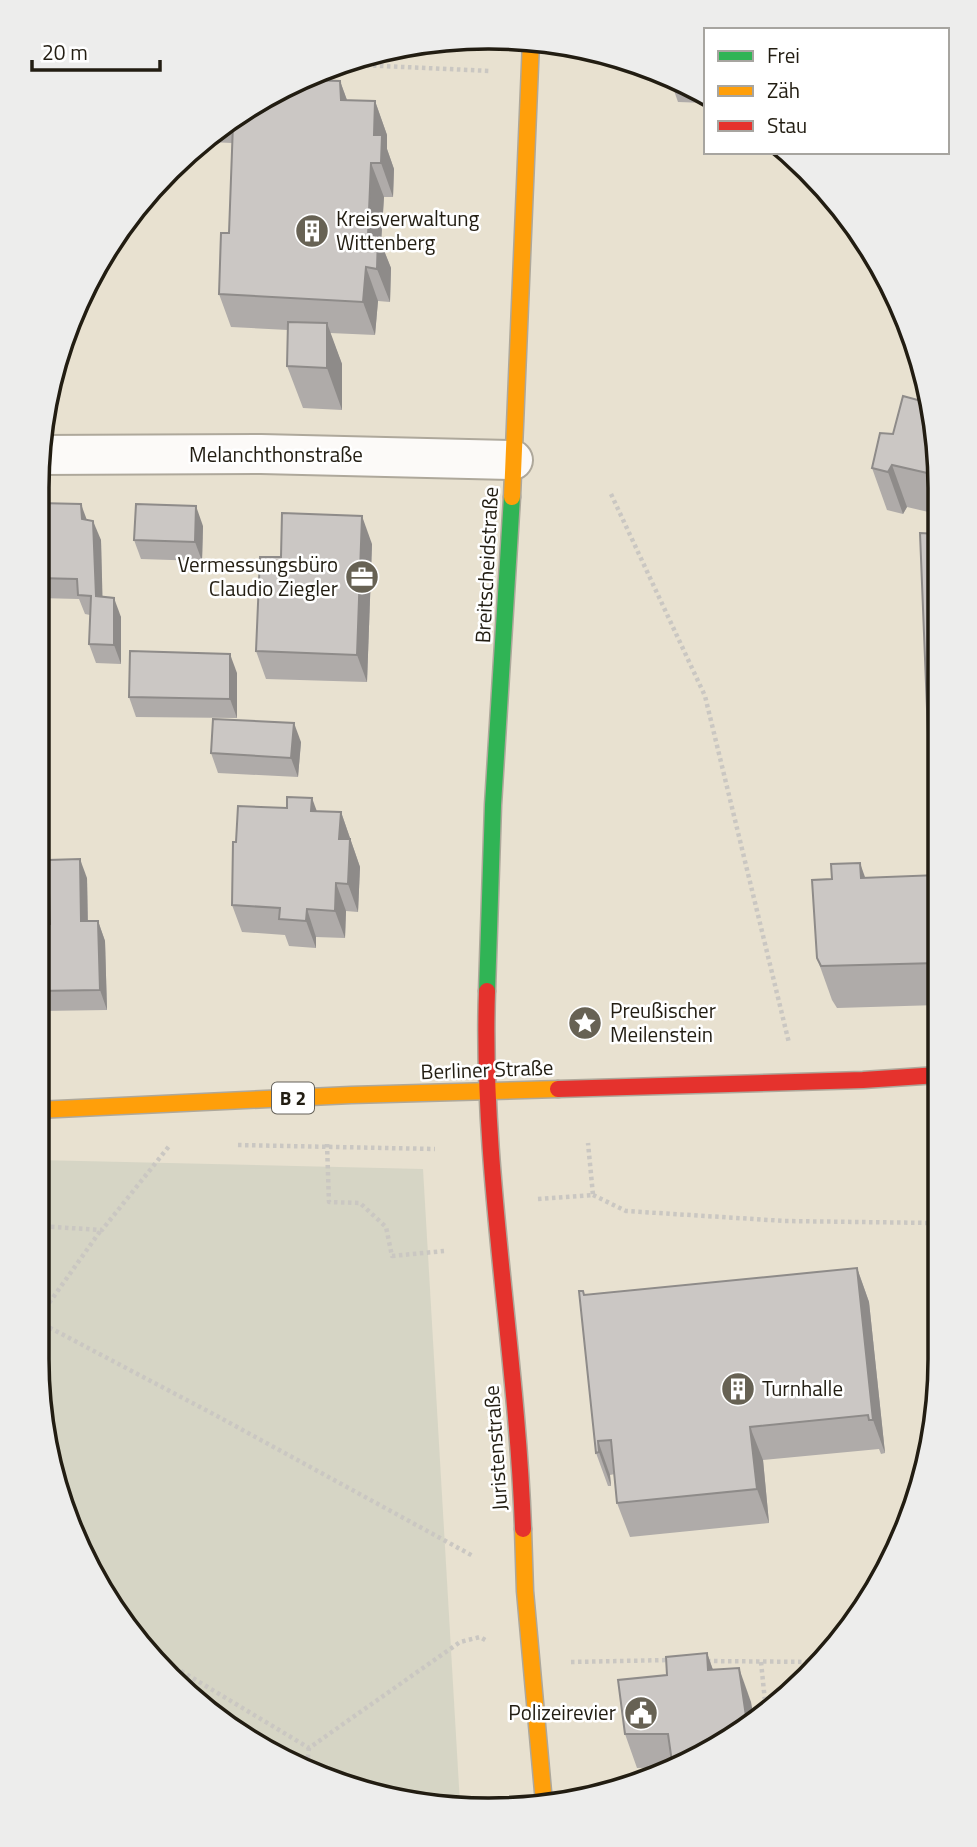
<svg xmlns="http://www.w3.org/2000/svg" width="977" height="1847" font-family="'Titillium Web',sans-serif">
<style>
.green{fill:#d6d5c5}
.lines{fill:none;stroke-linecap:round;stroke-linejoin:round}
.street-casing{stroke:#aea89b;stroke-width:42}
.fast-casing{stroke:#aea89b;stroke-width:19}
.slow-casing{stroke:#aea89b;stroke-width:19}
.jam-casing{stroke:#aea89b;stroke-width:19}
.path{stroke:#cac7c2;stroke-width:4.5;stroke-dasharray:3.5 3.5;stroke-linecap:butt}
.street{stroke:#fcfaf8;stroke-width:38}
.fast{stroke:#30b455;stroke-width:16}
.slow{stroke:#ff9f0a;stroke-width:16}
.jam{stroke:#e5322d;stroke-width:16}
.wall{fill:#afaba9}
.shaded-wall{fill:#8e8b89}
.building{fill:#cbc7c4;stroke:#8e8b89;stroke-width:2}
.labels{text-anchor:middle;stroke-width:5;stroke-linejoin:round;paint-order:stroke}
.shield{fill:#fff;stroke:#646159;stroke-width:2}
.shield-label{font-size:19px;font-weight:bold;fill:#221d12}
.poi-label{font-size:21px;fill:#221d12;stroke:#fff;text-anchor:start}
.street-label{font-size:21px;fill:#221d12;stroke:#fff}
.rim{fill:none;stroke:#221d12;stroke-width:3.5}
</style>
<rect width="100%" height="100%" fill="#e8e1d0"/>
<path class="green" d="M37 1160 423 1169 460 1804 372 1795 238 1734 130 1634 61 1504 37 1358Z"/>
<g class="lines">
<g class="street-casing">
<path id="street" d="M38 455 261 454 513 460"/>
</g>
<g class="fast-casing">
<path id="fast" d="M487 991 493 805 512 497"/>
</g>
<g class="slow-casing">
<g id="slow">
<path d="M512 497 531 41"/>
<path d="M37 1110 351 1095 558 1089"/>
<path d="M523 1529 525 1591 544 1803"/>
</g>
</g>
<g class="jam-casing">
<g id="jam">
<path d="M487 991C481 1171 517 1350 523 1529"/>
<path d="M558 1089 863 1080 938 1075"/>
</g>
</g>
<g class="path">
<path d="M338 64 491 71"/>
<path d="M182 160 183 159"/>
<path d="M611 494 705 696 789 1043"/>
<path d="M327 1144 329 1202 360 1203 386 1227 392 1256 444 1251"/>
<path d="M238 1145 435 1149"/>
<path d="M593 1195 626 1211 785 1221 934 1223"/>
<path d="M538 1199 593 1195 588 1143"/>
<path d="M37 1226 102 1230 170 1145"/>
<path d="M37 1320 101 1230"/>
<path d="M37 1321 217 1416 473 1556"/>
<path d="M151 1653 309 1748 460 1642 480 1637 487 1641"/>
<path d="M707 1661 814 1662"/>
<path d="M571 1662 670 1660"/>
<path d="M761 1662 766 1711"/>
<path d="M307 1765 309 1748"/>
</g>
<use href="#street" class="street"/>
<use href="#fast" class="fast"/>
<use href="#slow" class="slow"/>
<use href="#jam" class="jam"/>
</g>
<g class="wall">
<path d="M671 79 689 84 706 95V103L678 102 671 82Z"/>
<path d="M310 80 340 81 347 100 375 101 387 135V149L394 169 393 197H384L381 243 391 268 390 302 378 301 375 335 330 333 342 364V410L303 408 287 366 288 330 231 327 219 294 229 233 232 143 209 142 208 139Z"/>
<path d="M936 429 937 514 907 507 903 514 887 510 872 468 893 434Z"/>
<path d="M38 503 86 520 101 540 102 597 121 617V664L96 663 89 644 90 615 85 614 79 599 38 598Z"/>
<path d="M203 526 202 561 141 559 134 540Z"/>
<path d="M937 534 938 849 932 834Z"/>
<path d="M372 544 367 682 266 679 256 651 281 557Z"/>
<path d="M237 673V718L136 717 129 697Z"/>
<path d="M301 742 298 777 218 773 211 753Z"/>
<path d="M317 811 341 812 360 867 358 912 346 911 345 938 316 937V948L289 946 285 935 242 932 232 905 236 842Z"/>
<path d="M938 875V1005L837 1008 832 1000 817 958 865 878Z"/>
<path d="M87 878 88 921H98L105 941 107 1010 41 1011 37 1001V924H50Z"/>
<path d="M857 1268 869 1302 885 1453 881 1454 879 1449 763 1460 769 1523 630 1537 617 1503 615 1474 610 1475 611 1486H608L596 1453 585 1295Z"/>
<path d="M707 1653 713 1670 751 1702 673 1767 637 1768 625 1734 667 1675Z"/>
</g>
<g class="shaded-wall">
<path d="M340 81 352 114 341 100Z"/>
<path d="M375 101 387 135V149L394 169 393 197 381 163 374 135Z"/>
<path d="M371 163 384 197 381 243 391 268 390 302 377 269 368 236Z"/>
<path d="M366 267 378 301 375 335 363 302Z"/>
<path d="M327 323 342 364V410L327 368Z"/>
<path d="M892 465 907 507 903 514 888 472Z"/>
<path d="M81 504 88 523 82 519Z"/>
<path d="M196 506 203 526 202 561 195 542Z"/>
<path d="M362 516 372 544 367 682 357 655Z"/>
<path d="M93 521 101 540 103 615 96 596Z"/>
<path d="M114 598 121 617V664L114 645Z"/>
<path d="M230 654 237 673V718L230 699Z"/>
<path d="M294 723 301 742 298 777 291 758Z"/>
<path d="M312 798 322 825 311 811Z"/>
<path d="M341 812 360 867 358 912 348 884 339 839Z"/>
<path d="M80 859 87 878 88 941 81 921Z"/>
<path d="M860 863 875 905 861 878Z"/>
<path d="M336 883 346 911 345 938 335 911Z"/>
<path d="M307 909 316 937V948L306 921Z"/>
<path d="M98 921 105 941 107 1010 100 990Z"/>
<path d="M857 1268 869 1302 885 1453 873 1420Z"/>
<path d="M750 1427 763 1460 769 1523 757 1489Z"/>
<path d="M598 1441 610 1475 611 1486 599 1452Z"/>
<path d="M707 1653 719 1687 708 1670Z"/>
<path d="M739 1668 751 1702 754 1718 747 1723Z"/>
</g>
<g class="building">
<path d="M671 79 686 83 671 82Z"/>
<path d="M310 80 340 81 341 100 375 101 374 135H382L381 163H371L368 236 378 235 377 269 366 267 363 302 219 294 221 233H229L233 124Z"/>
<path d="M288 322 327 323V368L287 366Z"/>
<path d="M903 396 929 403 936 429V475L892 465 888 472 872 468 880 433 893 434Z"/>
<path d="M38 503 81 504 82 519 93 521 96 596 114 598V645L89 644 91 596 78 595 77 579 38 578Z"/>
<path d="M136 504 196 506 195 542 134 540Z"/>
<path d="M282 513 362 516 357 655 256 651 260 557H281Z"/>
<path d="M920 533 937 534 938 833 932 834Z"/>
<path d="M130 651 230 654V699L129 697Z"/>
<path d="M213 719 294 723 291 758 211 753Z"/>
<path d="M287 797 312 798 311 811 341 812 339 839H350L348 884 336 883 335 911 307 909 306 921 279 919 280 908 232 905 233 842H236L238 806 287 808Z"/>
<path d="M80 859 81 921H98L100 990 37 991V924H50L48 860Z"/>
<path d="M860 863 861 878 938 875V963L821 966 817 958 812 880 832 879 831 864Z"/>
<path d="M857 1268 873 1420H869L868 1415 750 1427 757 1489 617 1503 611 1440 598 1441 599 1452 596 1453 579 1291H583L584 1295Z"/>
<path d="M707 1653 708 1670 739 1668 747 1723 673 1769 668 1734H625L618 1680 667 1675 666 1657Z"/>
</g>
<defs>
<g id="building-disc" transform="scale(1.75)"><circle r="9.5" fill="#676254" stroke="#fff"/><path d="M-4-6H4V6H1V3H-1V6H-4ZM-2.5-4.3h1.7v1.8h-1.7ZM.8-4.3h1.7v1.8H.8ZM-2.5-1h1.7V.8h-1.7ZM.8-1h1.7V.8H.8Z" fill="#fff"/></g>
<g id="office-disc" transform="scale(1.75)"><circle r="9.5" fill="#676254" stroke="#fff"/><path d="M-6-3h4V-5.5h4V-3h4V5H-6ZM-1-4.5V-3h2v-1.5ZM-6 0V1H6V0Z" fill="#fff"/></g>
<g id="sight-disc" transform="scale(1.75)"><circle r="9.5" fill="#676254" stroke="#fff"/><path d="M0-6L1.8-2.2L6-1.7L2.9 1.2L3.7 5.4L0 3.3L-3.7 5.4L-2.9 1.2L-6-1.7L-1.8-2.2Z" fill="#fff"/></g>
<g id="civic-disc" transform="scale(1.75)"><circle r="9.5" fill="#676254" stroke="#fff"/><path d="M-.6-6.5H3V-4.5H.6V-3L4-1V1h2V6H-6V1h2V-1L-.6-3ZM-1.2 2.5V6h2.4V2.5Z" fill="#fff"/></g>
</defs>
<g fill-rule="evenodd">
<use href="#building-disc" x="312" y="231"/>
<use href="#office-disc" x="362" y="577"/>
<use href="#sight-disc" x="585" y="1023"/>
<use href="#building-disc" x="738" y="1389"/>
<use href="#civic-disc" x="641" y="1713"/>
</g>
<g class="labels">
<rect class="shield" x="272" y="1082.5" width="42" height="31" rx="5"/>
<g class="shield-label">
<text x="293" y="1105">B 2</text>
</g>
<g class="poi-label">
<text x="336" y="226">Kreisverwaltung<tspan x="336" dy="24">Wittenberg</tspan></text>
<text x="338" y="572" text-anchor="end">Vermessungsbüro<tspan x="338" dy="24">Claudio Ziegler</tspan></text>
<text x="610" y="1018">Preußischer<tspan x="610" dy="24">Meilenstein</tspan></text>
<text x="762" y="1396">Turnhalle</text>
<text x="616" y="1720" text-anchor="end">Polizeirevier</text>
</g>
<g class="street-label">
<text x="276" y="462">Melanchthonstraße</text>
<text transform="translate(487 565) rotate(-87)" y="7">Breitscheidstraße</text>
<text transform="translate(487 1070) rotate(-2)" y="7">Berliner Straße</text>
<text transform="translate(496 1448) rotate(-94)" y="7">Juristenstraße</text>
</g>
</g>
<path d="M0 0H977V1847H0ZM488 49H489A439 439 0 0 1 928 488V1359A439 439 0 0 1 489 1798H488A439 439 0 0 1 49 1359V488A439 439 0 0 1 488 49Z" fill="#ededec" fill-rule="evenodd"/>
<path class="rim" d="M488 49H489A439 439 0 0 1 928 488V1359A439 439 0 0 1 489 1798H488A439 439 0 0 1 49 1359V488A439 439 0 0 1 488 49Z"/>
<rect x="704" y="28" width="245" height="126" fill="#ffffff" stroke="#a7a5a0" stroke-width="2"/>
<rect x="718" y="51" width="35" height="10" fill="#30b455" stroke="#a7a5a0" stroke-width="2"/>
<text x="767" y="63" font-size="21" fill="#221d12">Frei</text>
<rect x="718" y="86" width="35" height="10" fill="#ff9f0a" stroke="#a7a5a0" stroke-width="2"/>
<text x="767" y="98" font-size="21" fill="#221d12">Zäh</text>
<rect x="718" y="121" width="35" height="10" fill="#e5322d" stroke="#a7a5a0" stroke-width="2"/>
<text x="767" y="133" font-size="21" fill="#221d12">Stau</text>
<path d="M32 60v10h128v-10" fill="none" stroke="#221d12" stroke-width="3.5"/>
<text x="42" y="60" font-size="21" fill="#221d12" stroke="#ffffff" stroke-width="5" paint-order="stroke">20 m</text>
</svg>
